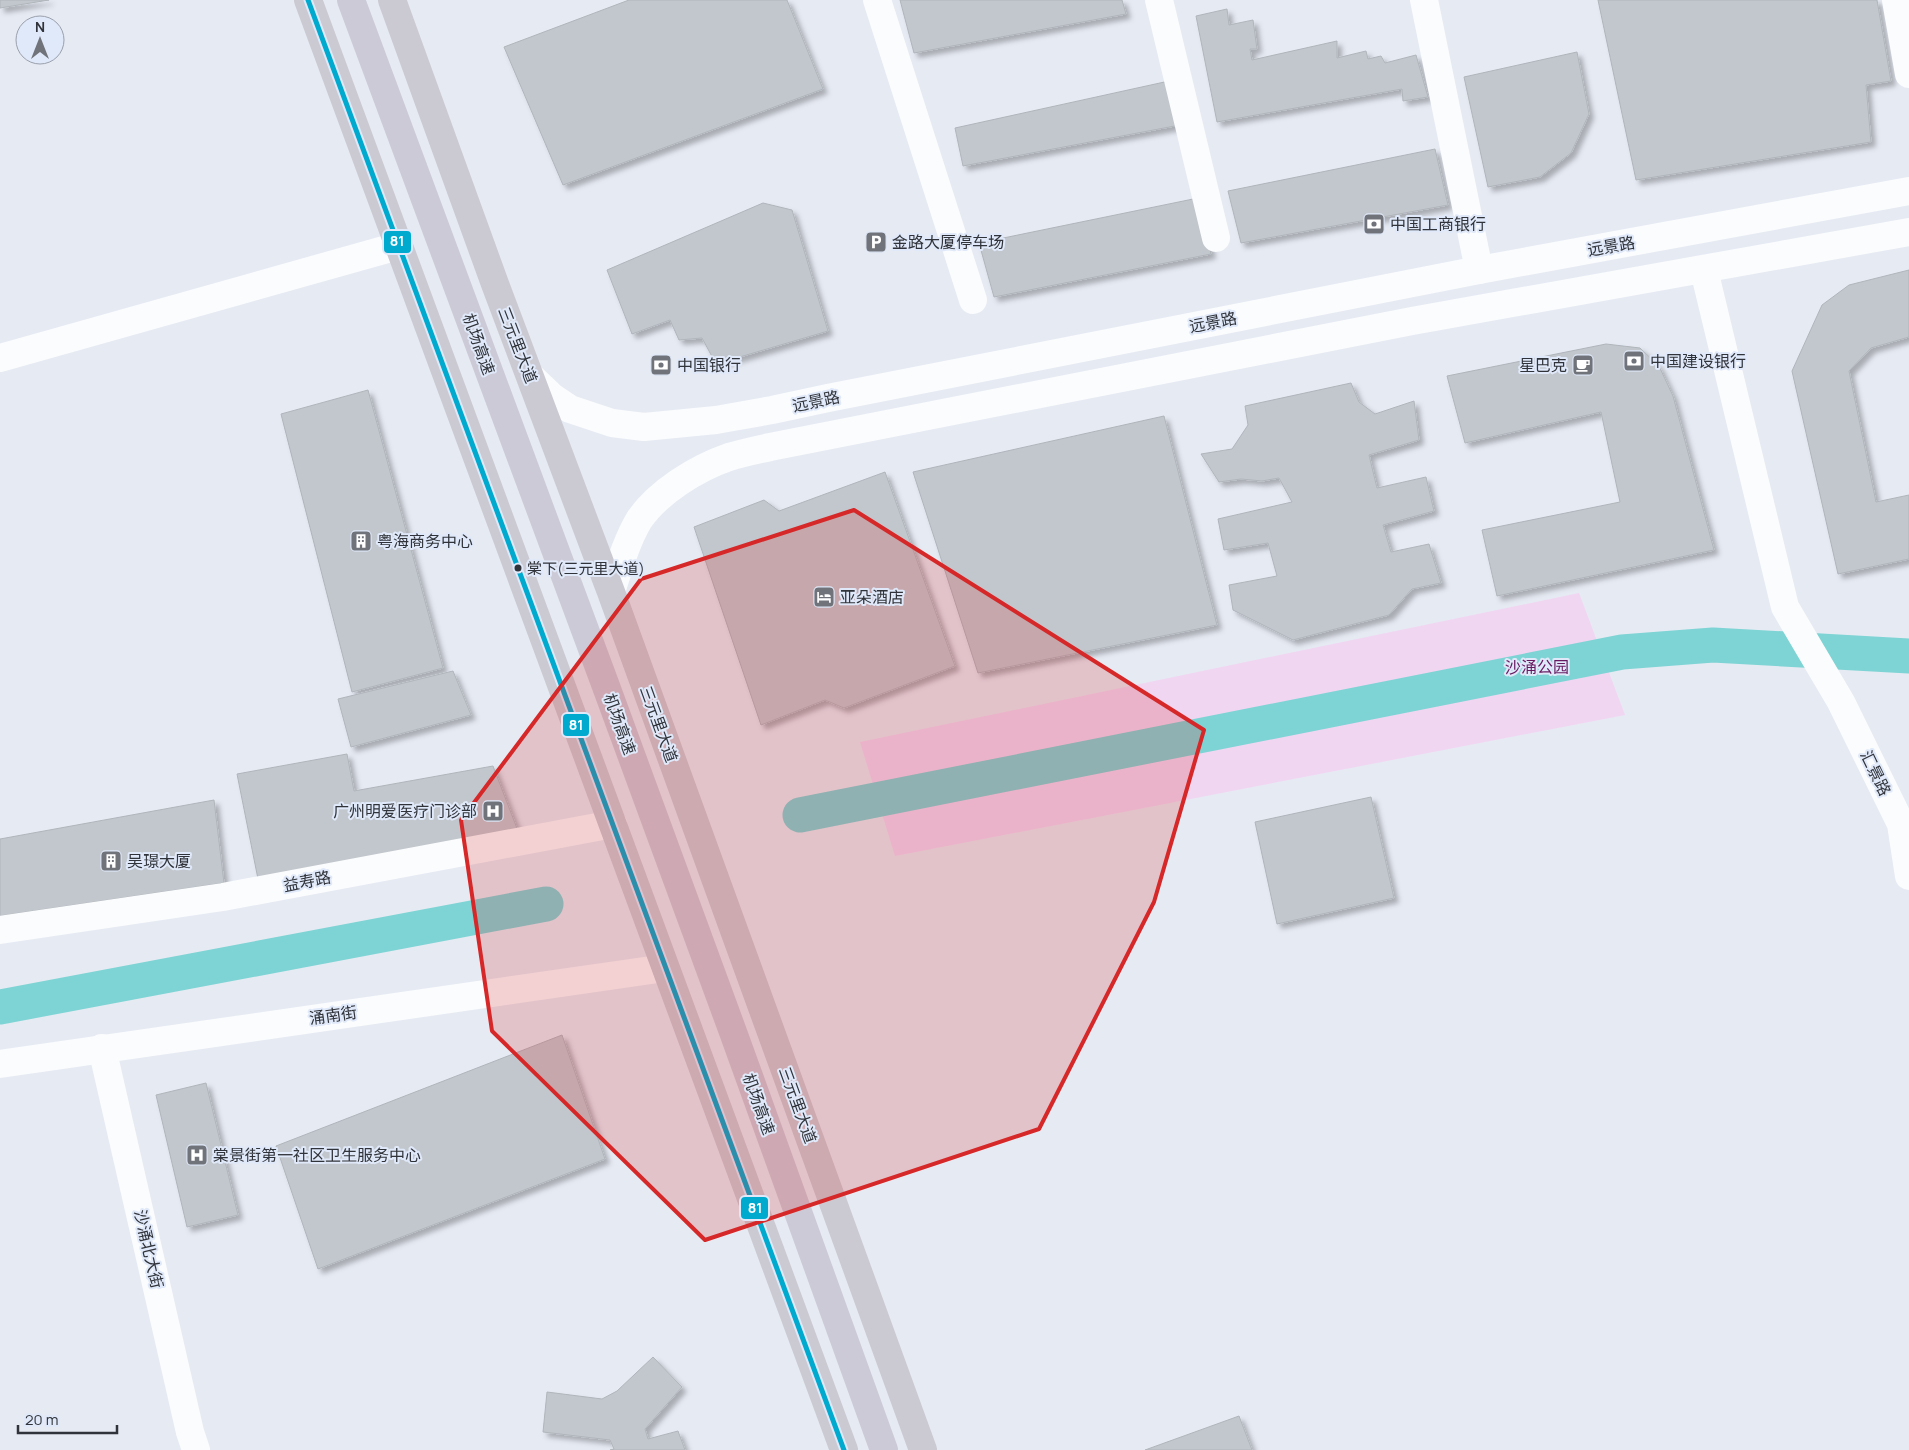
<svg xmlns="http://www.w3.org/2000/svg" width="1909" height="1450" font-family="Manrope,'Noto Sans SC',sans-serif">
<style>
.green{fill:#f1d6f2}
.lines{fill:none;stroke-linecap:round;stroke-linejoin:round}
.canal{stroke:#7ed4d4;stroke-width:35}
.building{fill:#c2c7cd;stroke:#b0b5bb;filter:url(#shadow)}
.minor{stroke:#fbfcfd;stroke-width:28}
.major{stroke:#cbcad2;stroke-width:28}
.highway{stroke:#cccad6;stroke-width:28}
.bus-1-casing{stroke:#e0e9f9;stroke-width:9}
.bus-1{stroke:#00a9ce;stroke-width:5}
.marked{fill:#d62828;fill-opacity:0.2;stroke:#d62828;stroke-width:4;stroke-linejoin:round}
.bus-dot{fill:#303339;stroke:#e0e9f9;stroke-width:2}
.labels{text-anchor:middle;stroke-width:4;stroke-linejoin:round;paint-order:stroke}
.bus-label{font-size:15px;fill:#303339;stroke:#e0e9f9;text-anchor:start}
.poi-label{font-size:16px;fill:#303339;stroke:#e0e9f9;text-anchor:start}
.street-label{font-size:16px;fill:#303339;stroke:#e0e9f9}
.park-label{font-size:16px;fill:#66195f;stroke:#e0e9f9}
.line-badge{stroke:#e0e9f9;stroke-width:2}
.badge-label{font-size:14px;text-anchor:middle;font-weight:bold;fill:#fff}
</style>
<defs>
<filter id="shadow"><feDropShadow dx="4.5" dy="4.5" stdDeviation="2.5" flood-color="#0004"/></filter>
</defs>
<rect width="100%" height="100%" fill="#e6eaf3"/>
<path class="green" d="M1579 593 1625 715 895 856 860 742Z"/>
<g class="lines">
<g class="canal">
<path d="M800 815 1622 652 1713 645 1909 656"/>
<path d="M0 1007 546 904"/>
</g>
</g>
<g class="building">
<path d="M0 0H49L0 8Z"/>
<path d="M629 0H787L823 89 563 185 504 47Z"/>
<path d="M900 0H1122L1126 14 914 53Z"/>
<path d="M1598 0H1877L1891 81 1866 85 1871 142 1636 180Z"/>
<path d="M1227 9 1229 25 1253 20 1257 49H1250L1252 60 1337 41V58L1366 51 1368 59 1381 56 1385 63 1416 55 1428 97 1403 101 1402 89 1217 122 1196 16Z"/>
<path d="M1577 52 1589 114 1571 153 1540 177 1488 187 1464 77Z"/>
<path d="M1169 81 1180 125 963 166 955 128Z"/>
<path d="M1435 149 1448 205 1241 243 1228 191Z"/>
<path d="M1198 198 1211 254 994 297 979 243Z"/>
<path d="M763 203 792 210 828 331 716 364 702 338 679 340 670 320 632 334 607 270Z"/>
<path d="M1909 270V337L1871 348 1849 371 1876 502 1909 495V559L1838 574 1792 371 1822 305 1849 285Z"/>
<path d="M1606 344 1640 348 1659 366 1673 396 1714 550 1497 596 1482 530 1620 502 1601 412 1465 443 1447 376Z"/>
<path d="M1351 383 1359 402 1375 414 1414 401 1419 440 1369 455 1377 488 1426 477 1434 511 1383 525 1391 552 1429 544 1441 583 1412 589 1389 615 1293 640 1233 610 1229 585 1277 576 1268 543 1224 550 1218 519 1292 502 1279 478 1262 481 1241 479 1219 482 1201 454 1232 449 1248 425 1245 406Z"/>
<path d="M368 390 443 668 352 692 281 414Z"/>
<path d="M1164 416 1217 625 978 673 913 472Z"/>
<path d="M885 472 955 666 844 708 825 700 761 725 694 527 764 500 779 511Z"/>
<path d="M453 671 471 715 351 747 338 699Z"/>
<path d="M347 754 354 791 493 766 518 831 258 879 237 774Z"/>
<path d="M1371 797 1394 898 1277 924 1255 822Z"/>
<path d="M214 800 224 883 0 916V839Z"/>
<path d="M562 1035 605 1159 318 1269 276 1146Z"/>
<path d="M206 1083 238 1215 187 1227 156 1095Z"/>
<path d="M653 1357 682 1387 645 1429 648 1439 678 1431 685 1450H610L614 1449 610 1440 543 1432 547 1392 602 1399 617 1391Z"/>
<path d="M1239 1416 1252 1450H1145Z"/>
</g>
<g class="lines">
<g class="minor">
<path d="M877 0 973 300"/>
<path d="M1159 0 1216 238"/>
<path d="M1424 0 1479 270"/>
<path d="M1896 0 1909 74"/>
<path d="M1704 270 1785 607 1841 702 1901 824 1909 876"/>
<path d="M0 358 398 246"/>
<path d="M530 376 552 397 570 409 612 423 644 427 716 420 772 410 828 398 1479 270 1909 191"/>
<path d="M611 592C619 568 626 542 639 520 658 492 697 468 729 457 742 453 757 450 770 447L1412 321 1909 232"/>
<path d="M0 930 223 897 613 824"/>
<path d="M102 1048 190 1432 196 1450"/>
<path d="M0 1064 665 968"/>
</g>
<g class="major">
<path d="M308 0 844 1450"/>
<path d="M392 0 495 284 611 592 923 1450"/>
</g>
<path class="highway" d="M351 0 607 689 733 1032 884 1450"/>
<g class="bus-1-casing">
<path id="bus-1" d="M308 0 844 1450"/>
</g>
<use href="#bus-1" class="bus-1"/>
</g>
<path class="marked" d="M854 510 1204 730 1154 902 1039 1129 705 1240 492 1031 461 820 641 579Z"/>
<defs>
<g id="bank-square" transform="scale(1.125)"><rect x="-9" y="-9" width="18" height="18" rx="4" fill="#70737a" stroke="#e0e9f9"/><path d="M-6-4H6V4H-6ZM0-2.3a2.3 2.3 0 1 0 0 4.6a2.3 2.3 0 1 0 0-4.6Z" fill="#fff"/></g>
<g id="parking-square" transform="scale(1.125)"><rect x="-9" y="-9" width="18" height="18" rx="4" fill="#70737a" stroke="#e0e9f9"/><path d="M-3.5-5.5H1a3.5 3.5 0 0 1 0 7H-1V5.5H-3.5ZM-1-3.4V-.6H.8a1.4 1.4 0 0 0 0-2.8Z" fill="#fff"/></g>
<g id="cafe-square" transform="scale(1.125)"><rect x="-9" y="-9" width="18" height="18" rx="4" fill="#70737a" stroke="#e0e9f9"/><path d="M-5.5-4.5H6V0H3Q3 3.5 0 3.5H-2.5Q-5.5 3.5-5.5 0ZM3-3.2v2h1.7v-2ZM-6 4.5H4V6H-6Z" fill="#fff"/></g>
<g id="building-square" transform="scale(1.125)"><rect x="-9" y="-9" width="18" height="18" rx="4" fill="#70737a" stroke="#e0e9f9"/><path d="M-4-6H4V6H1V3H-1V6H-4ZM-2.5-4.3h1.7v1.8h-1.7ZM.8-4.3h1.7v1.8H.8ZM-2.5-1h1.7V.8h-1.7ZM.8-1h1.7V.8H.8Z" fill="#fff"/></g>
<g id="hotel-square" transform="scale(1.125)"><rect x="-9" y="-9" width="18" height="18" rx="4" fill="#70737a" stroke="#e0e9f9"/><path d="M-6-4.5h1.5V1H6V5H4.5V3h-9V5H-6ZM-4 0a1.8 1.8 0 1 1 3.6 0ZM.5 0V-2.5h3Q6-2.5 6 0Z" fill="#fff"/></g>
<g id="hospital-square" transform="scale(1.125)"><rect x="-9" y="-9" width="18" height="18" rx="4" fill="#70737a" stroke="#e0e9f9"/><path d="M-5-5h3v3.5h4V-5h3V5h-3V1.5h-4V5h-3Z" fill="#fff"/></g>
</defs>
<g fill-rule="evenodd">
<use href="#bank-square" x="1374" y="224"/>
<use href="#parking-square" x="876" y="242"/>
<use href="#bank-square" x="1634" y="361"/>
<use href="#bank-square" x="661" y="365"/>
<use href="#cafe-square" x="1583" y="365"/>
<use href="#building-square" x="361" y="541"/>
<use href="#hotel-square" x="824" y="597"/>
<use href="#hospital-square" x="493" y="811"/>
<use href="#building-square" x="111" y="861"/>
<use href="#hospital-square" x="197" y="1155"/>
</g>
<circle class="bus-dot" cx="518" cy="568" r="4.5"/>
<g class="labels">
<g class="bus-label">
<text x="527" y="574">棠下(三元里大道)</text>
</g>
<g class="poi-label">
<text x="1390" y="230">中国工商银行</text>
<text x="892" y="248">金路大厦停车场</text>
<text x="1650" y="367">中国建设银行</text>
<text x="677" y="371">中国银行</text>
<text x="1567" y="371" text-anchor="end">星巴克</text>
<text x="377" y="547">粤海商务中心</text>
<text x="840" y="603">亚朵酒店</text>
<text x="477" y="817" text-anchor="end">广州明爱医疗门诊部</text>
<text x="127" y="867">吴璟大厦</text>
<text x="213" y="1161">棠景街第一社区卫生服务中心</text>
</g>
<g class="street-label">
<text transform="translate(1611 246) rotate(-10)" y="6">远景路</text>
<text transform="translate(1213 322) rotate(-11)" y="6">远景路</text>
<text transform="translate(479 344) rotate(70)" y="6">机场高速</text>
<text transform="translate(518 345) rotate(69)" y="6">三元里大道</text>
<text transform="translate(816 401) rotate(-12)" y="6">远景路</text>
<text transform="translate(620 724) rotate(70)" y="6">机场高速</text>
<text transform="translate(659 724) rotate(70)" y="6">三元里大道</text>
<text transform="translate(1876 773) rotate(64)" y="6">汇景路</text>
<text transform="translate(307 881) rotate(-11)" y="6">益寿路</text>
<text transform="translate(333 1015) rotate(-8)" y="6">涌南街</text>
<text transform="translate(759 1104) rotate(70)" y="6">机场高速</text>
<text transform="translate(798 1105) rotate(70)" y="6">三元里大道</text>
<text transform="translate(149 1249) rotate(77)" y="6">沙涌北大街</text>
</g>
<g class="park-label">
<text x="1537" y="673">沙涌公园</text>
</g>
</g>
<g class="line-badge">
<rect x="383" y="230" width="29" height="24" rx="5" fill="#00a9ce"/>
<rect x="562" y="713" width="28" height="24" rx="5" fill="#00a9ce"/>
<rect x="740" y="1196" width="29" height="24" rx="5" fill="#00a9ce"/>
</g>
<g class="badge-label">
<text x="397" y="246">81</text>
<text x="576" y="730">81</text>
<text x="755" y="1213">81</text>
</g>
<g transform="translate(40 40)"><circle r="24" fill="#e0e9f9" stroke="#9aa0ac"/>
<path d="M0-4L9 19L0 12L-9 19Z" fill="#70737a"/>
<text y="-8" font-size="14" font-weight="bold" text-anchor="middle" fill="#303339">N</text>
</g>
<path d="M18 1425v8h99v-8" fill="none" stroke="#303339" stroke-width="2.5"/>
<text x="25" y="1425" font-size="15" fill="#303339" stroke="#e0e9f9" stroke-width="4" paint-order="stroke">20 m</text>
</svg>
